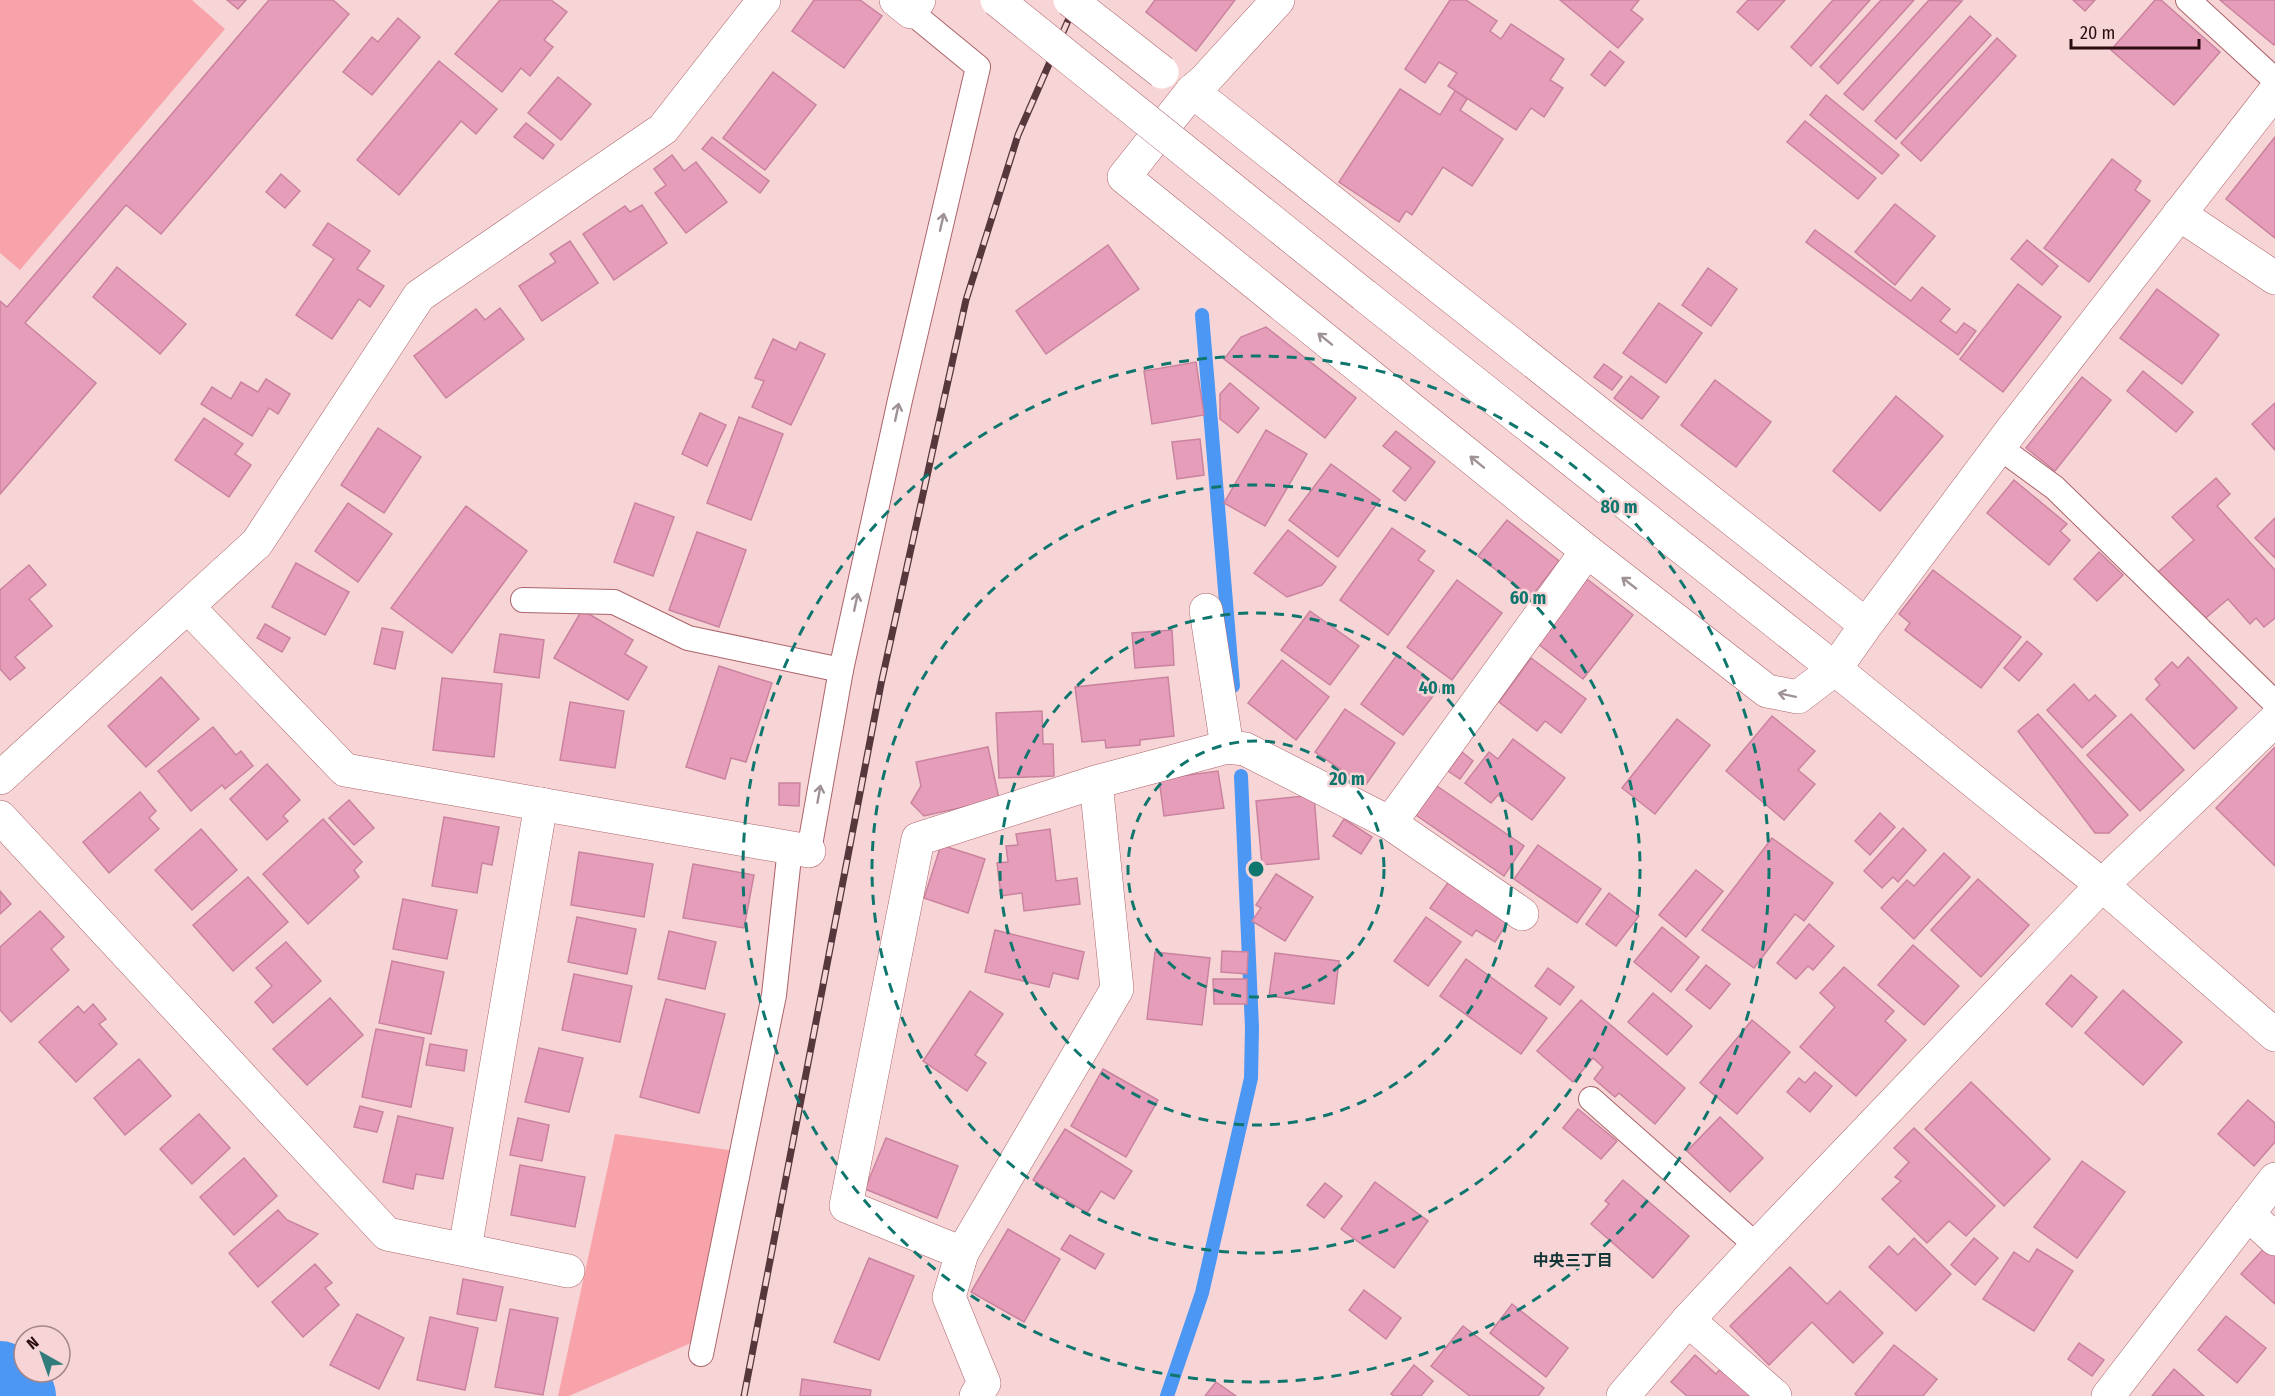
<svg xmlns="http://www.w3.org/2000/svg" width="2275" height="1396" font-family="'Fira Sans Condensed','Noto Sans JP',sans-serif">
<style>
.green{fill:#f7a3a9}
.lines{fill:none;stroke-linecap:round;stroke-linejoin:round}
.stream{stroke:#4c97f3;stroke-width:14}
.river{stroke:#4c97f3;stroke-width:76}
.building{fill:#e69db9;stroke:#ca839e;stroke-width:1.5}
.service-casing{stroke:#ac636a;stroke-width:26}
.minor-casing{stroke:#ac636a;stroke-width:34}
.tertiary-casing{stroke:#ac636a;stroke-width:34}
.primary-casing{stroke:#ac636a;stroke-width:34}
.service{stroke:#fff;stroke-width:24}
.minor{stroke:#fff;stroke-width:33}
.tertiary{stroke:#fff;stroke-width:33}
.primary{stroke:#fff;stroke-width:33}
.rail-casing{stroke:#56383c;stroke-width:7}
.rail{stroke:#f7d5d7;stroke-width:4.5;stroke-dasharray:14;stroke-linecap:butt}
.pedestrian-bridge-casing{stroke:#ac636a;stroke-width:34;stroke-linecap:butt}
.primary-bridge-casing{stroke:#ac636a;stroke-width:34;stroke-linecap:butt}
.pedestrian-bridge{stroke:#fff;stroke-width:33}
.primary-bridge{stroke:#fff;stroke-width:33}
.oneway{stroke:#9f9294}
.ring{fill:none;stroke:#0f766e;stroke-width:3;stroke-dasharray:10 8}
.labels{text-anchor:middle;stroke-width:5;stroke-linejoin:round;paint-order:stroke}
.neighbourhood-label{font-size:16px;font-weight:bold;fill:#113434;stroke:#f7d5d7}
.centre{fill:#0f766e;stroke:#f7d5d7;stroke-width:3}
.ring-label{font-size:18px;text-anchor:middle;font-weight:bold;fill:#0f766e;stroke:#f7d5d7;stroke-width:5;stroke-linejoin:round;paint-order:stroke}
</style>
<rect width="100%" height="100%" fill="#f7d5d7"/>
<g class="green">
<path d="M0 0H192L225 29 20 270 0 253Z"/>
<path d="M615 1134 736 1151 705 1337 569 1396H558Z"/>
</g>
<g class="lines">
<g class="stream">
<path d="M1202 315 1233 686"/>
<path d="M1167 1396 1202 1293 1251 1078 1252 1028 1241 776"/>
</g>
<path class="river" d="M0 1379 18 1396"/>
</g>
<g class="building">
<path d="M227 0H246L238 9Z"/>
<path d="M269 0H333L349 14 161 234 126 205 25 323 96 383 0 494V301L7 307Z"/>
<path d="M500 0H551L567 12 544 40 553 47 530 76 521 68 502 92 455 54Z"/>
<path d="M814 0H860L882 16 844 68 792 31Z"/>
<path d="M1155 0H1235L1196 51 1146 12Z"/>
<path d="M1450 0H1466L1497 21 1490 31 1501 39 1511 24 1564 59 1550 80 1563 88 1544 117 1531 108 1516 130 1448 86 1457 73 1439 62 1425 83 1405 69Z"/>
<path d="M1560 0H1639L1631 10 1643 19 1618 48Z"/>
<path d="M1748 0H1785L1758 30 1737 12Z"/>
<path d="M1833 0H1870L1811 66 1791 47Z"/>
<path d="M1881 0H1914L1838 84 1820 67Z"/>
<path d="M1929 0 1962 1 1863 110 1844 94Z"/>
<path d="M2073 0H2095L2085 11Z"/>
<path d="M2155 0H2161L2220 52 2174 105 2111 50Z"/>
<path d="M2220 0H2275V44L2274 45Z"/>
<path d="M1970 16 1991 35 1896 139 1875 121Z"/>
<path d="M398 18 420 37 372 95 343 72 372 37 378 42Z"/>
<path d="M1997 38 2016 56 1921 161 1901 143Z"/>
<path d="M1610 51 1624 62 1605 86 1591 75Z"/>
<path d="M439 61 497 109 476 134 461 121 399 195 357 160Z"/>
<path d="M773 72 816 105 765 170 723 138Z"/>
<path d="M558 77 591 104 561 140 528 113Z"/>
<path d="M1400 89 1440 115 1455 91 1467 99 1460 110 1503 139 1472 186 1443 167 1412 215 1406 211 1399 222 1339 182Z"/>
<path d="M1826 95 1899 155 1882 174 1810 115Z"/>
<path d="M1805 121 1876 178 1858 199 1787 142Z"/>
<path d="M526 123 554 145 543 159 514 137Z"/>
<path d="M712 137 769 181 760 193 702 149Z"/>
<path d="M2275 137V238L2226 199Z"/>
<path d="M672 155 684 171 696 162 727 202 686 233 655 193 666 185 654 169Z"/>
<path d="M2112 159 2141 181 2135 190 2150 201 2089 282 2044 248Z"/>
<path d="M281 174 300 191 285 208 266 192Z"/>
<path d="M1895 204 1935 236 1895 285 1855 252Z"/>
<path d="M642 205 667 243 614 280 583 234 625 206 630 212Z"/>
<path d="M328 223 370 251 357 269 384 286 370 307 359 299 332 339 296 315 334 259 313 245Z"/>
<path d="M1815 230 1911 301 1922 287 1950 309 1940 321 1956 333 1964 323 1976 331 1958 355 1806 242Z"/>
<path d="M2027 240 2058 266 2042 285 2011 259Z"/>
<path d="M570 241 598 283 542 321 519 286 556 262 550 254Z"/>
<path d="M1108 245 1139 289 1046 354 1016 311Z"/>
<path d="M117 267 186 324 160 354 93 297Z"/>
<path d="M1708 268 1737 289 1711 326 1682 305Z"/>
<path d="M2018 284 2061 317 2003 392 1960 359Z"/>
<path d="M2157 289 2219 335 2182 384 2120 338Z"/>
<path d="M1659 303 1702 333 1666 383 1623 353Z"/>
<path d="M500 308 524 339 446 398 414 356 476 309 485 320Z"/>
<path d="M1266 327 1356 398 1325 438 1224 359 1241 337Z"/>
<path d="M773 339 796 350 800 342 825 354 791 425 752 407 764 381 755 378Z"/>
<path d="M1196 362 1204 415 1152 424 1144 371Z"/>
<path d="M1604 364 1622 377 1612 390 1594 377Z"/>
<path d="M2143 371 2193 412 2176 432 2127 391Z"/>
<path d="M1631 376 1659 397 1642 419 1614 398Z"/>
<path d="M2082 377 2111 400 2055 471 2026 448Z"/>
<path d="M266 379 290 394 278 414 269 408 252 436 201 404 212 387 231 399 241 382 258 392Z"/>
<path d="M1715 380 1771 422 1736 467 1681 425Z"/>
<path d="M1230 383 1259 408 1238 433 1220 419V394Z"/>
<path d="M1896 396 1943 436 1880 511 1833 471Z"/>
<path d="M2275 403V450L2252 424Z"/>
<path d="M700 413 726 425 707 466 682 454Z"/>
<path d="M739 417 783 434 751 520 707 503Z"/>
<path d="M204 418 243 444 235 454 251 465 229 497 175 460Z"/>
<path d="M378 428 421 457 384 513 341 485Z"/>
<path d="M1266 430 1307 454 1265 526 1224 503Z"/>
<path d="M1396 431 1435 462 1405 501 1393 491 1411 468 1383 446Z"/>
<path d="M1200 439 1204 475 1177 479 1172 442Z"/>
<path d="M1331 464 1380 500 1338 557 1289 520Z"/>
<path d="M2216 478 2230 494 2217 506 2275 570V618L2264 627 2256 618 2250 624 2228 599 2201 622 2157 573 2194 540 2172 517Z"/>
<path d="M2014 480 2067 524 2060 531 2070 540 2049 565 1987 513Z"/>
<path d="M348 503 392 534 358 582 315 551Z"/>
<path d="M635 503 674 517 653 576 614 562Z"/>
<path d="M466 506 527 551 452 653 391 608Z"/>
<path d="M2275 518V558L2255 538Z"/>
<path d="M1507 520 1559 561 1531 597 1478 556Z"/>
<path d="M1392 528 1425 551 1418 560 1434 571 1388 635 1340 600Z"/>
<path d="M1288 530 1336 567 1322 585 1287 597 1254 573Z"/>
<path d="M697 532 746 550 719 627 669 610Z"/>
<path d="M2099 552 2123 575 2097 601 2074 579Z"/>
<path d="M296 563 349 592 325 635 272 607Z"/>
<path d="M29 565 46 585 29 599 52 626 15 657 25 668 10 680 0 669V590Z"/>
<path d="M1933 570 2021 637 1981 688 1905 630 1910 623 1899 614Z"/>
<path d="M1587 579 1633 615 1583 679 1537 643Z"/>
<path d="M1457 580 1502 613 1452 680 1407 647Z"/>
<path d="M582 610 633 640 625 654 647 667 628 700 554 658Z"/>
<path d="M1310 611 1359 646 1330 685 1281 650Z"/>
<path d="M265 624 290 638 282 652 257 638Z"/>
<path d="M382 628 403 632 395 669 374 664Z"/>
<path d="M1172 630 1174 665 1135 668 1132 633Z"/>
<path d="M500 634 544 640 539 678 494 672Z"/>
<path d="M2027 641 2042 654 2019 681 2004 668Z"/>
<path d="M1397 655 1440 687 1403 735 1361 704Z"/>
<path d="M2188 657 2237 708 2194 749 2146 699 2160 685 2155 679 2172 662 2178 668Z"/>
<path d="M1531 658 1586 699 1561 733 1545 721 1537 731 1499 702Z"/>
<path d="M1282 660 1329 697 1296 740 1248 703Z"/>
<path d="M719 666 772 683 746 762 731 758 725 779 686 767Z"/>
<path d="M161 677 199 719 146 767 108 726Z"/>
<path d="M1168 677 1174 736 1140 740V745L1106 748 1105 740 1082 742 1075 687Z"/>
<path d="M442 678 502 684 494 757 433 750Z"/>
<path d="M2074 684 2089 701 2095 695 2116 716 2082 748 2047 710Z"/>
<path d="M570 702 624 711 615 768 560 760Z"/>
<path d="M1345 709 1395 743 1365 786 1315 752Z"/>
<path d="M1042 711 1043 744H1053L1054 776 999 778 996 713Z"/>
<path d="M2038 714 2128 815 2109 833H2095L2018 731Z"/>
<path d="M2131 714 2184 770 2140 811 2087 755Z"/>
<path d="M1772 716 1815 751 1798 770 1815 784 1784 820 1726 771Z"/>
<path d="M1677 719 1710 745 1655 814 1622 788Z"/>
<path d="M213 727 236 755 241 751 253 766 225 789 222 785 191 811 158 771Z"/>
<path d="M1513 739 1565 778 1532 820 1498 795 1491 803 1465 783 1489 752 1498 759Z"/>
<path d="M988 747 999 799 924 816 911 803 921 786 916 762Z"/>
<path d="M2275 747V866L2216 808Z"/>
<path d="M1462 752 1473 761 1460 779 1448 771Z"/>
<path d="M267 764 300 800 283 816 288 821 267 840 230 799Z"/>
<path d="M1218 771 1224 808 1164 816 1159 779Z"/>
<path d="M779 783H800L799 806 779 805Z"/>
<path d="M1437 786 1524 846 1504 876 1416 815Z"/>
<path d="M140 792 156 811 149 818 159 829 109 873 83 842Z"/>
<path d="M1314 795 1319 859 1262 865 1256 801Z"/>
<path d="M349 800 374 828 354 845 329 818Z"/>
<path d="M1880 813 1895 827 1870 855 1855 841Z"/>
<path d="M444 817 499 827 492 865 482 863 477 893 432 886Z"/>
<path d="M323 819 362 862 354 870 359 877 308 924 263 874Z"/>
<path d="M1344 819 1372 837 1361 854 1333 836Z"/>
<path d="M1903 828 1926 850 1898 882 1893 877 1882 888 1864 871Z"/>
<path d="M201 829 237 870 192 910 155 870Z"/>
<path d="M1050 829 1056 881 1077 878 1080 904 1024 911 1022 893 1001 896 997 863 1008 862 1006 846 1018 845 1016 834Z"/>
<path d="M1772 838 1833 883 1804 921 1795 914 1754 968 1702 930Z"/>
<path d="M941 845 985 859 968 913 924 898Z"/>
<path d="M1538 845 1601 889 1577 923 1514 879Z"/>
<path d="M579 852 653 864 644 917 571 905Z"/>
<path d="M1944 853 1970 877 1914 939 1881 908 1907 880 1914 886Z"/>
<path d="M693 864 754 875 744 928 683 918Z"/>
<path d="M1696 870 1723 891 1686 937 1659 915Z"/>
<path d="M1276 874 1313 897 1285 941 1252 921 1261 908 1256 905Z"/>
<path d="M248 877 288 922 233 971 193 925Z"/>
<path d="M1978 879 2029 925 1981 977 1931 930Z"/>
<path d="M1450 880 1509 920 1495 942 1476 930 1472 936 1430 908Z"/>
<path d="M0 891 11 904 0 914Z"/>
<path d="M1609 893 1639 916 1616 946 1586 924Z"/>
<path d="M403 899 457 910 447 959 393 949Z"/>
<path d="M40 911 64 937 51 949 69 970 11 1022 0 1010V947Z"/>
<path d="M577 917 636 929 627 974 568 962Z"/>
<path d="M1426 917 1461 942 1428 986 1394 961Z"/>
<path d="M1809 924 1834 946 1813 970 1808 966 1796 979 1777 963Z"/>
<path d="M1662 927 1699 957 1671 992 1634 962Z"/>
<path d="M995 930 1084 952 1078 979 1053 973 1049 987 985 972Z"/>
<path d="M669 931 716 942 705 989 658 979Z"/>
<path d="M286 942 321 981 273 1023 255 1002 272 986 256 968Z"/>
<path d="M1913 945 1959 986 1924 1025 1878 985Z"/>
<path d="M1222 951 1248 952 1247 974 1221 972Z"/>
<path d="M1155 952 1210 958 1202 1025 1147 1019Z"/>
<path d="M1275 953 1339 961 1334 1004 1269 996Z"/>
<path d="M1466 959 1547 1018 1521 1054 1440 996Z"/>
<path d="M392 961 444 972 431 1034 379 1023Z"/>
<path d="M1706 965 1730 984 1710 1009 1686 990Z"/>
<path d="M1844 967 1894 1011 1885 1021 1906 1040 1856 1096 1800 1047 1835 1007 1820 993Z"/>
<path d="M1548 968 1574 987 1560 1005 1535 986Z"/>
<path d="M574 974 632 986 620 1042 562 1030Z"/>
<path d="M2071 975 2097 997 2072 1027 2046 1004Z"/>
<path d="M1213 979H1247V1004H1214Z"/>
<path d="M2123 990 2182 1042 2143 1085 2085 1033Z"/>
<path d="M970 991 1003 1014 975 1055 986 1063 967 1091 923 1061Z"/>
<path d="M1653 993 1692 1026 1667 1055 1628 1022Z"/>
<path d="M330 998 363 1035 307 1085 273 1049Z"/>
<path d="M666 999 725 1014 699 1113 640 1097Z"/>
<path d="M1581 1000 1685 1088 1655 1124 1619 1093 1615 1097 1594 1079 1603 1067 1593 1058 1573 1082 1537 1051Z"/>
<path d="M93 1004 106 1019 99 1024 117 1044 76 1082 39 1042 78 1006 84 1013Z"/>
<path d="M1752 1020 1790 1052 1737 1114 1700 1083Z"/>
<path d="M376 1029 424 1038 411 1107 362 1097Z"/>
<path d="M430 1044 467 1050 464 1071 426 1065Z"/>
<path d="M539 1048 583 1058 569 1112 525 1102Z"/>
<path d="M139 1059 171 1096 125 1135 94 1098Z"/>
<path d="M1103 1069 1158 1100 1126 1157 1071 1126Z"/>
<path d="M1815 1072 1832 1086 1810 1112 1787 1092 1799 1078 1805 1083Z"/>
<path d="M1971 1082 2050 1159 2004 1206 1925 1129Z"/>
<path d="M2248 1100 2275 1123V1142L2254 1166 2218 1134Z"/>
<path d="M360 1106 383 1112 377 1132 354 1127Z"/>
<path d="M1578 1109 1617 1141 1601 1159 1563 1128Z"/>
<path d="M199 1114 230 1148 192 1184 160 1149Z"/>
<path d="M398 1116 453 1128 443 1179 416 1174 413 1189 383 1182Z"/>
<path d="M1720 1117 1763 1158 1730 1192 1687 1151Z"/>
<path d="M518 1118 549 1125 542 1161 510 1155Z"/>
<path d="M1914 1128 1995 1206 1966 1236 1949 1221 1927 1243 1882 1199 1901 1181 1895 1177 1909 1162 1894 1148Z"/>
<path d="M1065 1129 1132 1171 1114 1199 1101 1191 1087 1213 1033 1180Z"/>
<path d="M886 1138 958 1166 937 1218 865 1189Z"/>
<path d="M244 1158 277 1196 234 1235 200 1197Z"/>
<path d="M2082 1161 2125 1192 2077 1258 2034 1227Z"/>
<path d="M520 1165 585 1177 575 1227 511 1215Z"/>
<path d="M1623 1180 1689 1236 1653 1278 1591 1224 1609 1204 1605 1201Z"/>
<path d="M1375 1182 1428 1221 1394 1268 1341 1229Z"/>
<path d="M1325 1183 1342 1196 1324 1218 1307 1205Z"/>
<path d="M278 1210 287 1220 318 1234 258 1287 229 1253Z"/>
<path d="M1008 1229 1060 1259 1024 1322 971 1292Z"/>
<path d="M1070 1235 1104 1254 1095 1269 1061 1249Z"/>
<path d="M1914 1238 1951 1274 1916 1311 1869 1267 1889 1246 1898 1255Z"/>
<path d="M1974 1238 1998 1258 1975 1285 1951 1265Z"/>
<path d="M2267 1245 2275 1252V1304L2241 1274Z"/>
<path d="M2037 1249 2073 1271 2034 1331 1983 1299 2014 1252 2029 1262Z"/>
<path d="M869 1258 914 1276 879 1360 834 1342Z"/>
<path d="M315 1264 332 1283 325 1288 339 1305 303 1337 272 1302Z"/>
<path d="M1790 1267 1827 1304 1840 1291 1883 1333 1853 1363 1812 1322 1769 1365 1730 1326Z"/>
<path d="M463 1279 503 1287 496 1321 457 1314Z"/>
<path d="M1364 1290 1401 1318 1386 1339 1349 1310Z"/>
<path d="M1512 1304 1568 1348 1546 1377 1490 1333Z"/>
<path d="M510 1309 558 1318 543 1395 495 1387Z"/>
<path d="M357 1314 404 1338 379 1389 330 1365Z"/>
<path d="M2226 1316 2266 1348 2237 1383 2198 1350Z"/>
<path d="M430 1317 478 1328 465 1390 417 1380Z"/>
<path d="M1463 1326 1544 1388 1538 1396H1470L1431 1366Z"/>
<path d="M2079 1343 2104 1360 2092 1376 2068 1359Z"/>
<path d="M1894 1345 1937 1379 1923 1396H1857L1855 1394Z"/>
<path d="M1695 1355 1716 1374 1721 1368 1754 1396H1687L1671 1382Z"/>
<path d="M1414 1365 1433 1381 1421 1396H1394L1391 1394Z"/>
<path d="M2174 1369 2204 1396H2152Z"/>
<path d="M802 1379 871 1390 870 1396H800Z"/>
<path d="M1216 1382 1236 1396H1205Z"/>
</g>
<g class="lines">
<g class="service-casing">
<g id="service">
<path d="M2188 0 2275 80"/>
<path d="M1999 447 2055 488 2275 703"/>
<path d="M523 600 614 602 688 638 841 670"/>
<path d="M809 851 841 670 900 400 978 67 911 12"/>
<path d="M1591 1099 1757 1246"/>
<path d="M701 1354 774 995 790 848"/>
</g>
</g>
<g class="minor-casing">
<g id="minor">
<path d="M896 0 911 12 919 0"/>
<path d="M1192 91 1204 81 1278 0"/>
<path d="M2179 214 2275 278"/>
<path d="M188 607 345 770 809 851"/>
<path d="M1206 610 1227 747"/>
<path d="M1866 625 1192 91 1124 177 1587 551 1767 691 1798 697 1835 669 1866 625 2011 431 2275 91"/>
<path d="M0 778 257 543 419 296 663 129 764 0"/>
<path d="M1096 782 1117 989 962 1253 846 1206 918 839 1096 782 1227 747 1245 749 1390 823 1587 551"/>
<path d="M0 817 387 1234 568 1271"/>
<path d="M1390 823 1522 914"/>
<path d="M2248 1214 2275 1239"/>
<path d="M465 1249 541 804"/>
<path d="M962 1253 949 1297 984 1383 976 1396"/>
<path d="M1688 1320 1775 1396"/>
<path d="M2108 1396 2275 1179"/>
</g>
</g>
<g class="tertiary-casing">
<path id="tertiary" d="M1623 1396 1688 1320 1757 1246 2102 885 2275 720"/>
</g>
<g class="primary-casing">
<path id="primary" d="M1364 295 1835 669 2102 885 2275 1035"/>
</g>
<use href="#service" class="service"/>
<use href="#minor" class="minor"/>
<use href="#tertiary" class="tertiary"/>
<use href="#primary" class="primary"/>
<g class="rail-casing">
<path id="rail" d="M744 1396 881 684 966 300 1018 135 1077 0"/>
</g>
<use href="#rail" class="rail"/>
<g class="pedestrian-bridge-casing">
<path id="pedestrian-bridge" d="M1070 0 1162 72"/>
</g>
<g class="primary-bridge-casing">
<path id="primary-bridge" d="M997 0 1364 295"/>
</g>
<use href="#pedestrian-bridge" class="pedestrian-bridge"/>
<use href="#primary-bridge" class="primary-bridge"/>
</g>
<defs><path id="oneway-shaft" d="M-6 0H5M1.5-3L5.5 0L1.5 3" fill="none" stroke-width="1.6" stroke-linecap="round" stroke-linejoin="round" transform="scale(1.5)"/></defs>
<g class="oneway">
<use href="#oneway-shaft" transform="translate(942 222) rotate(-77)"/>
<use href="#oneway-shaft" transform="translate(1325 339) rotate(-141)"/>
<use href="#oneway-shaft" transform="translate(897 412) rotate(-78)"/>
<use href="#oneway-shaft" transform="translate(1477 462) rotate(-141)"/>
<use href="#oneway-shaft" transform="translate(1629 583) rotate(-142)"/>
<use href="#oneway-shaft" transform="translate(856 602) rotate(-78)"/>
<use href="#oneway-shaft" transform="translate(1787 695) rotate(-168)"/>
<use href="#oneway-shaft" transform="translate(819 794) rotate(-80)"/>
</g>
<g class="ring">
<circle cx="1256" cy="869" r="128"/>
<circle cx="1256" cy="869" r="256"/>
<circle cx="1256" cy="869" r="384"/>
<circle cx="1256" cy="869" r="513"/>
</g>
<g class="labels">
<g class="neighbourhood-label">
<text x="1573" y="1266">中央三丁目</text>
</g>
</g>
<circle cx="1256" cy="869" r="9" class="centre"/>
<g class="ring-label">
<text x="1619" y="513">80 m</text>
<text x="1528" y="604">60 m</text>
<text x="1437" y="694">40 m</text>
<text x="1347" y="785">20 m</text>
</g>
<g transform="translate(42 1354) rotate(320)"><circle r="28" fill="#f7d5d7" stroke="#a58588" stroke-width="1.5"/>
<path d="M0-4.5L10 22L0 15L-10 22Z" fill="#337c7c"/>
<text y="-9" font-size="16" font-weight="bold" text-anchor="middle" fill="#2a0d11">N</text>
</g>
<path d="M2071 39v9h128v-9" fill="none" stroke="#2a0d11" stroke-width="3"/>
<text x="2080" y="39" font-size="18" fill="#2a0d11" stroke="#f7d5d7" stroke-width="4.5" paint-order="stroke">20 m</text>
</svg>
